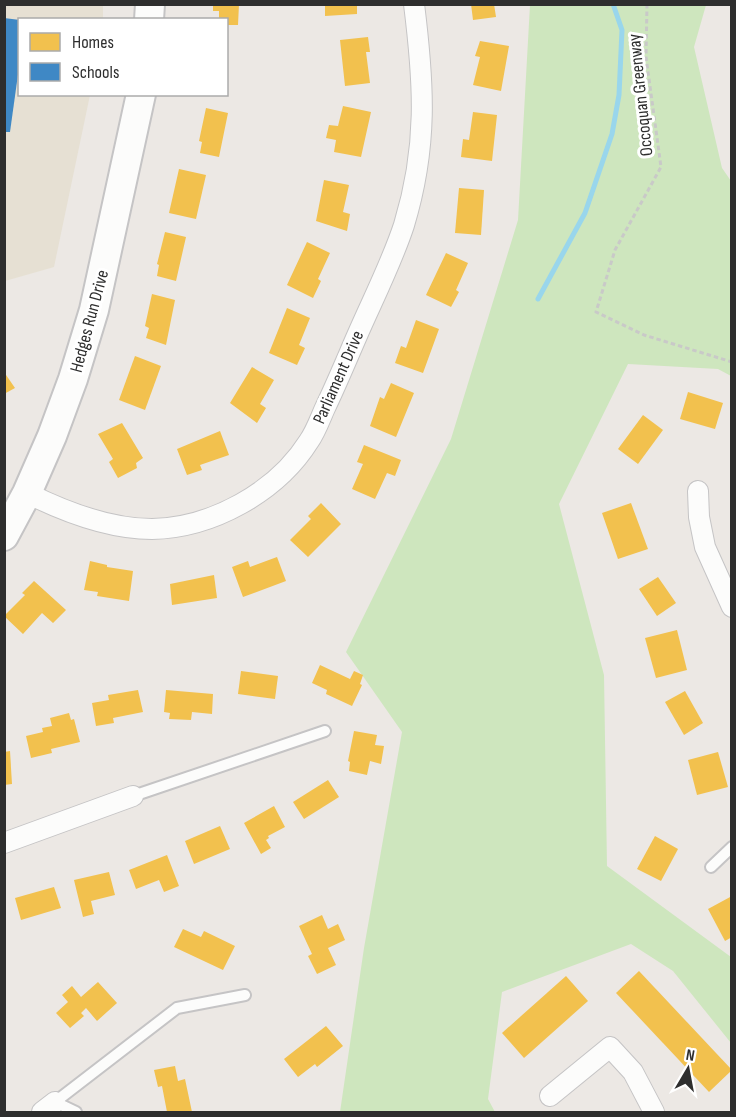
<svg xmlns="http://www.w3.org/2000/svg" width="736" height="1117" font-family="'Sofia Sans Condensed',sans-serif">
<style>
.education{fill:#e6e0d3}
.green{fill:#cee6be}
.homes{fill:#f2c14e}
.schools{fill:#3f88c5}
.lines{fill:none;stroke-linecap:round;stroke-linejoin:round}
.stream{stroke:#99d6ec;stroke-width:5}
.lane-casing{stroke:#c5c4c5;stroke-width:14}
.street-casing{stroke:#c5c4c5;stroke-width:22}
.secondary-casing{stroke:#c5c4c5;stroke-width:32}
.path{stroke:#c9c9c8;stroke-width:3;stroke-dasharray:4.5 3;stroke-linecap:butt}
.lane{stroke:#fcfcfb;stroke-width:10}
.street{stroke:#fcfcfb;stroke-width:20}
.secondary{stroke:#fcfcfb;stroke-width:28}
.labels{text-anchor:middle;stroke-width:6;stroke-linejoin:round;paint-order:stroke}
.street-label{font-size:18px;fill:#2e2e2e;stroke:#fff}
</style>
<rect width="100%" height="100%" fill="#ece8e4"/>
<path class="education" d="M5 5H103V19L20 20V94L90 95 54 267 5 281Z"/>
<path class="green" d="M530 5H706L694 47 722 168 731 181V376L718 369 628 364 559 504 604 675 607 866 731 957V1043L673 971 631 944 502 992 488 1099 495 1112H340L364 948 402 732 346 652 451 439 518 220Z"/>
<g class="homes">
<path d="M213 4H239L238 25H226V20H219V11H213Z"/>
<path d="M325 4H357V14L325 16Z"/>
<path d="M471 4H494L496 17 473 20Z"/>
<path d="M368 37 370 52H366L370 83 345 86 340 40Z"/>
<path d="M480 41 509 46 501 91 473 85 480 57 475 56Z"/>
<path d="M343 106 371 112 361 157 334 152 336 140 326 138 329 125 338 126Z"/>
<path d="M206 108 228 113 219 157 200 153 202 142 199 141Z"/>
<path d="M473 112 497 115 492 161 461 157 463 139 469 140Z"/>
<path d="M179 169 206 175 196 219 169 213Z"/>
<path d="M324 180 349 185 343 212 350 214 347 231 316 221Z"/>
<path d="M459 188 484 190 481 235 455 233Z"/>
<path d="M165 232 186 237 176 281 157 276 159 265 157 264Z"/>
<path d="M307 242 330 253 318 279 321 281 313 298 287 285Z"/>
<path d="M446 253 468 263 456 290 459 292 451 307 426 295Z"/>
<path d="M152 294 175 300 166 345 146 338 149 328 145 326Z"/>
<path d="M287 308 310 318 299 345 305 348 297 365 269 353Z"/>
<path d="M416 320 439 329 423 373 395 363 401 346 406 348Z"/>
<path d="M135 356 161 366 145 410 119 400Z"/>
<path d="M252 367 274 380 260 404 266 408 257 423 230 403Z"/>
<path d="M4 372 15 388 4 394Z"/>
<path d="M391 383 414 393 396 437 370 426 380 397 384 399Z"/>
<path d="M688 392 723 403 715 429 680 419Z"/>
<path d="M643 415 663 430 638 464 618 449Z"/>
<path d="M122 423 143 458 136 463 137 468 118 478 109 462 113 459 98 434Z"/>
<path d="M220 431 229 455 200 465 202 470 187 475 177 449Z"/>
<path d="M364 445 401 460 395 476 387 473 375 499 352 489 363 464 357 462Z"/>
<path d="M321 503 341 524 308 557 290 540 311 519 308 516Z"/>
<path d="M631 503 648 549 618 559 602 513Z"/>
<path d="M277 557 286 581 243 597 232 567 248 561 250 567Z"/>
<path d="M90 561 107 565V567L133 571 129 601 97 596 98 592 84 590Z"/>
<path d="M214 575 217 598 172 605 170 584Z"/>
<path d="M658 577 676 603 657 616 639 589Z"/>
<path d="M34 581 66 610 53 623 42 613 23 634 4 616 25 595 22 593Z"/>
<path d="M677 630 687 670 656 678 645 638Z"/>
<path d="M320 665 350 679 354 671 363 675 360 684 362 685 352 706 326 694 327 690 312 683Z"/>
<path d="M241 671 278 676 275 699 238 694Z"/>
<path d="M138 690 143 712 113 718 114 723 96 726 92 703 109 700 108 695Z"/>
<path d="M166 690 213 694 212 714 192 712 191 720 169 719 170 713 164 712Z"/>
<path d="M685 691 703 723 684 735 665 702Z"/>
<path d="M69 713 71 720 74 719 80 742 51 749 52 753 31 758 26 736 43 732 42 728 52 726 50 718Z"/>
<path d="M354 731 377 735 375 745 384 746 381 764 370 761 367 775 349 771 350 762 348 761Z"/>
<path d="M10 751 12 784 4 785V752Z"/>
<path d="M718 752 728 787 697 795 688 760Z"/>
<path d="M328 780 339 797 304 819 293 802Z"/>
<path d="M274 806 285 827 268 836 269 838 266 840 271 848 261 854 244 823Z"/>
<path d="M220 826 230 849 194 864 185 841Z"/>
<path d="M655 836 678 849 661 881 637 869Z"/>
<path d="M167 855 179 886 164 892 159 880 136 889 129 870Z"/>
<path d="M109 872 115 895 91 901 94 914 83 917 74 880Z"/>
<path d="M54 887 61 908 21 920 15 898Z"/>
<path d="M732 896V937L725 941 708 909Z"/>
<path d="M322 915 328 929 338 924 345 940 328 948 336 965 317 974 308 956 312 954 299 926Z"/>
<path d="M183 929 201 937 204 931 235 946 223 970 174 947Z"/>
<path d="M639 971 732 1070 709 1092 616 993Z"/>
<path d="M566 976 588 1001 524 1058 502 1033Z"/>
<path d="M98 982 117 1003 97 1021 86 1008 81 1013 84 1016 70 1028 56 1013 68 1002 62 995 72 986 81 997Z"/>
<path d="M326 1026 343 1046 317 1067 315 1064 298 1077 284 1059Z"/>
<path d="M175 1066 178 1081 185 1079 192 1112H167L162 1086 158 1087 154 1070Z"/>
</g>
<path class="schools" d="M4 18 20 20V60L10 132H4Z"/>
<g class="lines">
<path class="stream" d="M538 299 585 213 612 134 619 95 622 30 613 4"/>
<g class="lane-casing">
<g id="lane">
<path d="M133 796 325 731"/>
<path d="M711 867 732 847"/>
<path d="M76 1112 55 1102 177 1008 245 995"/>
</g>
</g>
<g class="street-casing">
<g id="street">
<path d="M698 491 699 517 705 547 732 607"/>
<path d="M27 493C65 512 109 529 152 529 212 528 277 492 309 441 316 431 320 419 325 408 336 385 346 361 356 338 372 301 392 262 404 225 428 146 424 84 414 4"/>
<path d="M4 843 133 796"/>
<path d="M550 1096 610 1047 633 1072 654 1112"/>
<path d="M42 1112 55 1102"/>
</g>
</g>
<g class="secondary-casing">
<g id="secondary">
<path d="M149 20 150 4"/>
<path d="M4 536 27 493 52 436 73 379 94 310 141 94"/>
</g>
</g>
<path class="path" d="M647 4 646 57 661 167 615 250 596 312 644 335 732 362"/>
<use href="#lane" class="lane"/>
<use href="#street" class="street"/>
<use href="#secondary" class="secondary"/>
</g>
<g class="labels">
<g class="street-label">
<text transform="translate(640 95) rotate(-96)" y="6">Occoquan Greenway</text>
<text transform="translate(89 321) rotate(-75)" y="6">Hedges Run Drive</text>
<text transform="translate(338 377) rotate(-66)" y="6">Parliament Drive</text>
</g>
</g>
<rect width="736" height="1117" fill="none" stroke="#2e2e2e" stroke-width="12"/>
<rect x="18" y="18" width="210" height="78" fill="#ffffff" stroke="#ababab" stroke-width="1.5"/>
<rect x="30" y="33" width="30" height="18" fill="#f2c14e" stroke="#ababab" stroke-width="1.5"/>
<text x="72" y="48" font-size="18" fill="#2e2e2e">Homes</text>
<rect x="30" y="63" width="30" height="18" fill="#3f88c5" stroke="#ababab" stroke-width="1.5"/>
<text x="72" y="78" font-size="18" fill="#2e2e2e">Schools</text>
<g transform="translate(688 1069) rotate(10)" stroke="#ffffff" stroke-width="4.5" paint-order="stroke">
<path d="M0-4.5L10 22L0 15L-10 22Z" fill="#2e2e2e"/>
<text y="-9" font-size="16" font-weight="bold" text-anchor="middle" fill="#2e2e2e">N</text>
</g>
</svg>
